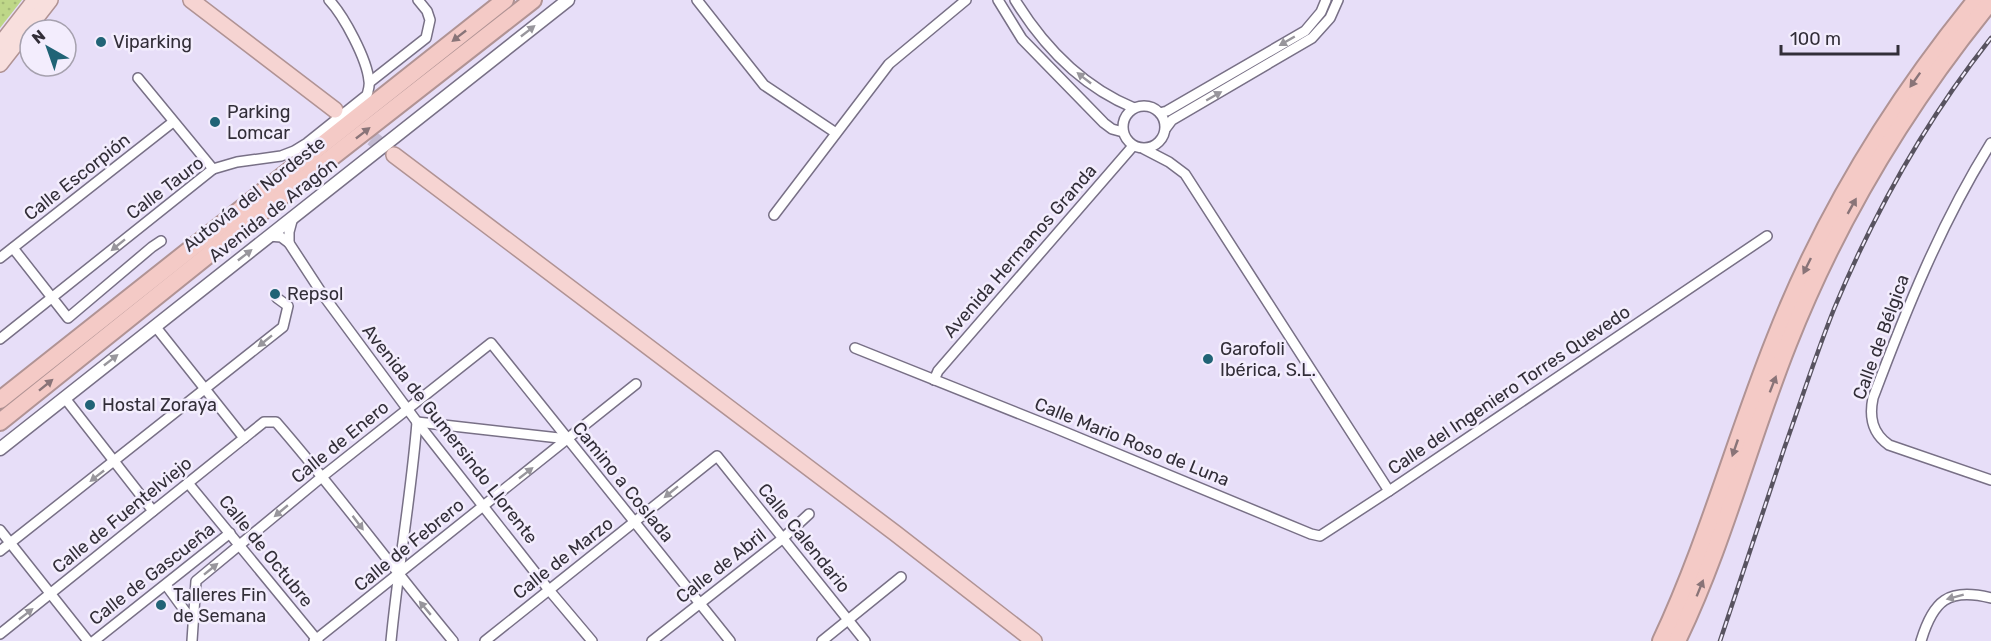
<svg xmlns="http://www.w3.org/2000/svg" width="1991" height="641" font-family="Rubik,sans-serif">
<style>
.grass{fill:url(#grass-dots)}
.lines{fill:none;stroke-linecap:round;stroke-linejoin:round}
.trunk-tunnel{stroke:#c3bbd2;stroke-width:15;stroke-dasharray:15 8;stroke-linecap:butt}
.minor-casing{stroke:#787086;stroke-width:12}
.tertiary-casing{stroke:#787086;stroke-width:15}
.primary-casing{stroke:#b09394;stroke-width:18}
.trunk-casing{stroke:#b09394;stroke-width:18}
.motorway-casing{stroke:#b09394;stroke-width:20}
.minor{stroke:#fff;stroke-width:9}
.tertiary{stroke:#fff;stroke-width:12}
.primary{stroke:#f8dfdd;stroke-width:15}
.trunk{stroke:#f6d4d2;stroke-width:15}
.motorway{stroke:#f4cac6;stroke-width:16}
.rail-casing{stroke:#585360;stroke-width:4.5}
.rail{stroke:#f3edfd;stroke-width:2;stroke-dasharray:7;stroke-linecap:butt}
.oneway{fill:#98969c}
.oneway2{fill:#897478}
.poi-dot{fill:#206376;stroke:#f3edfd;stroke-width:2}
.labels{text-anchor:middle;stroke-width:5;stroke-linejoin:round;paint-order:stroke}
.poi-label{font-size:18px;fill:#322e38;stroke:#f3edfd;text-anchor:start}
.street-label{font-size:18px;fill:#322e38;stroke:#f3edfd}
</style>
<defs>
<pattern id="grass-dots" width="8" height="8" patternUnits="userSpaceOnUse" patternTransform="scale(1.5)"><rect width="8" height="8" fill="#bed788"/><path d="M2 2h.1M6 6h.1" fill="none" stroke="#a4b976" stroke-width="1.8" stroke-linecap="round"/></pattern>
</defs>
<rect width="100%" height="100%" fill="#e7def8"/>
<path class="grass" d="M0 0H22L0 28Z"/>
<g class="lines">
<path class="trunk-tunnel" d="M354 124 392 154"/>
<g class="minor-casing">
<g id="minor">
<path d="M697 0 764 85 836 133"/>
<path d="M998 0 1022 39 1104 123 1112 129 1123 132"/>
<path d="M1015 0C1044 47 1083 87 1134 108"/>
<path d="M138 78 213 169"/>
<path d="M370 82 426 38 430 20 427 11 418 0"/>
<circle cx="1144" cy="127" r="21"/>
<path d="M1160 113 1167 111 1305 31 1321 12 1326 0"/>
<path d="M1166 128 1172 120 1312 38 1330 18 1338 0"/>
<path d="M1991 143C1941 223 1906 310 1873 398 1869 417 1872 433 1889 445L1991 480"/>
<path d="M1144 149 1169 162 1185 174 1389 491 1767 236"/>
<path d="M774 215 889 64 966 0"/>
<path d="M268 236 281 237 289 243 323 295 417 422 549 590 592 641"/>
<path d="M289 243V232L293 217"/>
<path d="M13 248 68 318 152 247 161 241"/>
<path d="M0 258 173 122"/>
<path d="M155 326 244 438"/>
<path d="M0 339 213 169 237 162 281 156 294 151 307 143 367 95C368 91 370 86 369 81 367 59 344 16 329 0"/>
<path d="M855 348 1055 428 1311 534 1320 536 1389 491"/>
<path d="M934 380 938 371 1133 146"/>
<path d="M64 397 153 511"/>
<path d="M417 422 568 439"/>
<path d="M188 483 318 641"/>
<path d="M0 530 88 641"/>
<path d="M0 551 283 327 288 306 277 298"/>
<path d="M166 585 193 622"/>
<path d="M0 634 264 422H276C338 493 393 569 453 641"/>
<path d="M94 641 230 533"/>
<path d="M192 641 196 581 323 476 491 343 730 641"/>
<path d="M314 641 636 384"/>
<path d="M391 641C398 568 411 496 417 422"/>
<path d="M485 641 717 456 865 641"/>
<path d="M652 641 782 539 809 514"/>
<path d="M822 641 901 577"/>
<path d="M1921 641C1933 601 1948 587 1991 598"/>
</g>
</g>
<g class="tertiary-casing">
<path id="tertiary" d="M0 449 568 0"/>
</g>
<g class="primary-casing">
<g id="primary">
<path d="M0 45 35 0"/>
<path d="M0 64 50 0"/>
</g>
</g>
<g class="trunk-casing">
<g id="trunk">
<path d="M191 0 335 110"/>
<path d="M394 155 895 533 1034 641"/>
</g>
</g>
<g class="motorway-casing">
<g id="motorway">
<path d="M0 400 505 0"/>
<path d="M0 422 268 207 533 0"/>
<path d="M1661 641C1707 543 1735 439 1775 339 1823 216 1893 102 1976 0"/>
<path d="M1677 641C1723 546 1749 442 1788 344 1837 220 1907 104 1991 1"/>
</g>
</g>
<use href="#minor" class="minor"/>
<use href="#tertiary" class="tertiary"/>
<use href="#primary" class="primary"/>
<use href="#trunk" class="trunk"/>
<use href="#motorway" class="motorway"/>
<g class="rail-casing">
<path id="rail" d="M1720 641C1742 576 1763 511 1785 446 1801 401 1816 354 1834 309 1874 213 1926 120 1991 38"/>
</g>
<use href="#rail" class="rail"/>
</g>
<defs><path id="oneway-solid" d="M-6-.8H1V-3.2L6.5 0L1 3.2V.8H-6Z" transform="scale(1.5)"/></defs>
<g class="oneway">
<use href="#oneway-solid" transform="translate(528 31) rotate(-38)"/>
<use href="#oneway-solid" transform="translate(1287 41) rotate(150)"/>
<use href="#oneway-solid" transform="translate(1084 78) rotate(-142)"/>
<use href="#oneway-solid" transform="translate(1214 96) rotate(-30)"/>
<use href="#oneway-solid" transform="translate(118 245) rotate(141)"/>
<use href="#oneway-solid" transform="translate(245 255) rotate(-38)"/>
<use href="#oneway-solid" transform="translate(265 341) rotate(141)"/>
<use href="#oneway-solid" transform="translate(111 360) rotate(-38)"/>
<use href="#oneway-solid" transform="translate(526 473) rotate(-38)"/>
<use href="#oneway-solid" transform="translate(97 476) rotate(142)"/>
<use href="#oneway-solid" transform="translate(671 492) rotate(141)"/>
<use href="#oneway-solid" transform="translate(281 511) rotate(140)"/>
<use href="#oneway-solid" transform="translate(358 523) rotate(53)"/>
<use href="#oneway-solid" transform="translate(211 569) rotate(-39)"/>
<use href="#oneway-solid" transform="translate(1955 597) rotate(165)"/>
<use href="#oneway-solid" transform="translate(425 608) rotate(-130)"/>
<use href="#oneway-solid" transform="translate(26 614) rotate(-38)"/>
</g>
<g class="oneway2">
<use href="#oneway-solid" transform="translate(459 36) rotate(142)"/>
<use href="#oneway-solid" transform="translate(1915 80) rotate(125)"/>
<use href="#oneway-solid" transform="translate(363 133) rotate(-38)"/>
<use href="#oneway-solid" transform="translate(1852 206) rotate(-61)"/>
<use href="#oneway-solid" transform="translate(1807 266) rotate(116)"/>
<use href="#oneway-solid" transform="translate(1773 384) rotate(-69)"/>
<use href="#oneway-solid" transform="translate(46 385) rotate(-39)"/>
<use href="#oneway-solid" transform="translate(1735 448) rotate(109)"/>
<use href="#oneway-solid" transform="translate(1700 588) rotate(-68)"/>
</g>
<g class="poi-dot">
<circle cx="101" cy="42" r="6"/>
<circle cx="215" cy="122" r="6"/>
<circle cx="275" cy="294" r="6"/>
<circle cx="1208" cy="359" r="6"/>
<circle cx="90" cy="405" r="6"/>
<circle cx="161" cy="605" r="6"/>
</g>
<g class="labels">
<g class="poi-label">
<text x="113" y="48">Viparking</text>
<text x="227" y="118">Parking<tspan x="227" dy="21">Lomcar</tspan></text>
<text x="287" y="300">Repsol</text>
<text x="1220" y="355">Garofoli<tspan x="1220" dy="21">Ibérica, S.L.</tspan></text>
<text x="102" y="411">Hostal Zoraya</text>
<text x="173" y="601">Talleres Fin<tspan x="173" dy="21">de Semana</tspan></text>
</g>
<g class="street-label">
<text transform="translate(77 177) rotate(-38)" y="6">Calle Escorpión</text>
<text transform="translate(165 188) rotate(-37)" y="6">Calle Tauro</text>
<text transform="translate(254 194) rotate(-38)" y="6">Autovía del Nordeste</text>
<text transform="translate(273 210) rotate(-38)" y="6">Avenida de Aragón</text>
<text transform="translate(1020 251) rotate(-49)" y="6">Avenida Hermanos Granda</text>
<text transform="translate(1881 337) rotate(-70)" y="6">Calle de Bélgica</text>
<text transform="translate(1509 390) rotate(-34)" y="6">Calle del Ingeniero Torres Quevedo</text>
<text transform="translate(450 434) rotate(52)" y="6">Avenida de Gumersindo Llorente</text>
<text transform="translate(340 442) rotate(-39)" y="6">Calle de Enero</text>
<text transform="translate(1132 442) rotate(22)" y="6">Calle Mario Roso de Luna</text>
<text transform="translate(623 482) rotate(51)" y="6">Camino a Coslada</text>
<text transform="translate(122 515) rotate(-39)" y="6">Calle de Fuentelviejo</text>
<text transform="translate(804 538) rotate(51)" y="6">Calle Calendario</text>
<text transform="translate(409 545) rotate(-39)" y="6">Calle de Febrero</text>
<text transform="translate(266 551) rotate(51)" y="6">Calle de Octubre</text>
<text transform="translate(563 558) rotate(-38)" y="6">Calle de Marzo</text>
<text transform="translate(721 566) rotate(-38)" y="6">Calle de Abril</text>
<text transform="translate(152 574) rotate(-38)" y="6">Calle de Gascueña</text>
</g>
</g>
<g transform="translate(48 48) rotate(320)"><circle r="28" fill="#f3edfd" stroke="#a6a1ae" stroke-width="1.5"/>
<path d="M0-4.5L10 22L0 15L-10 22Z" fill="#206376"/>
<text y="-9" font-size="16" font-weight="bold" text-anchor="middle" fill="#322e38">N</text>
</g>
<path d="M1781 45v9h117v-9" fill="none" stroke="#322e38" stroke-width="3"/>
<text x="1790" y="45" font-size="18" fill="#322e38" stroke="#f3edfd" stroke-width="4.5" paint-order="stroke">100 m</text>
</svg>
